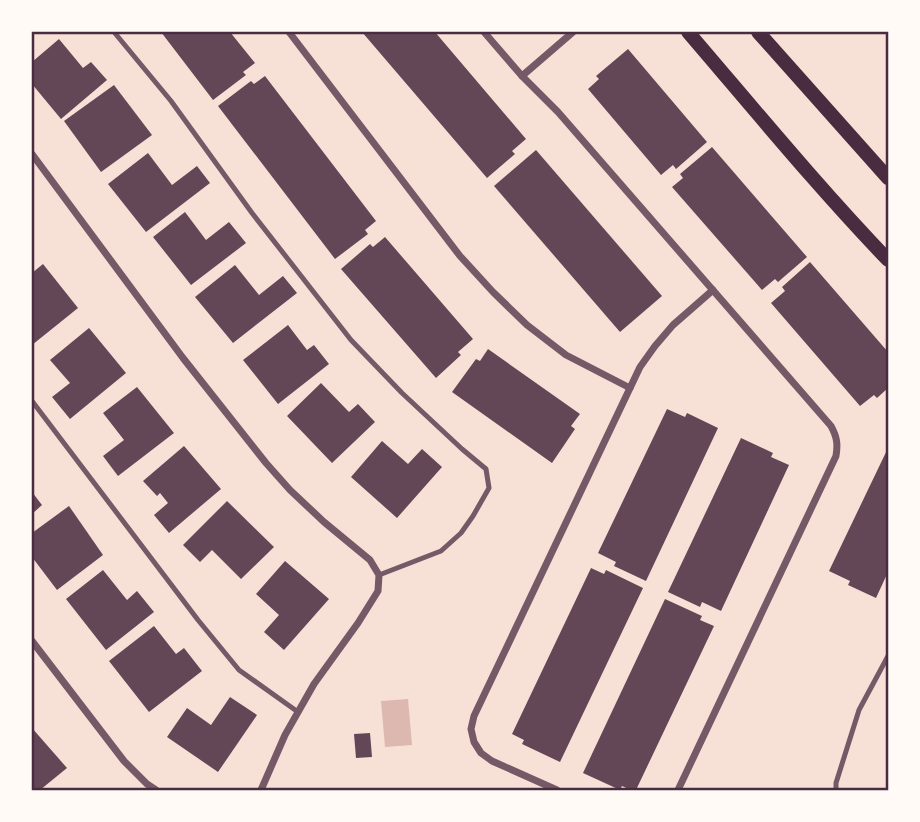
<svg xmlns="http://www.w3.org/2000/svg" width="920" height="822" font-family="'Space Grotesk',sans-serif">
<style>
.water{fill:#dcb8b0}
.building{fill:#644757}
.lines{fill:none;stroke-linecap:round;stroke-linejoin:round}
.service{stroke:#755966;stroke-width:5}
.minor{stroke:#755966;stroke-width:7}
.secondary{stroke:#4a2c40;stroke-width:14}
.neatline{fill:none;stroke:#4a2c40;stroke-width:2.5}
</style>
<rect width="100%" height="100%" fill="#f7e1d7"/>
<path class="water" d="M408 699 412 745 385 747 381 701Z"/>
<g class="building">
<path d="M161 32H230L255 63 243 72 246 75 213 100Z"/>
<path d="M362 32H435L526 139 512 151 515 154 487 178Z"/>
<path d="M59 39 83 68 91 62 107 80 61 119 32 84V62Z"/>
<path d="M628 49 707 142 676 169 673 165 661 175 588 89 599 79 596 76Z"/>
<path d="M265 76 376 221 365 230 368 234 335 259 218 106 251 81 254 84Z"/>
<path d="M114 85 152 135 101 172 64 121Z"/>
<path d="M712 147 807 257 778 282 775 279 762 290 672 187 683 178 680 174Z"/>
<path d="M536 150 662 296 620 332 494 186Z"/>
<path d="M148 153 172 185 197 166 210 183 146 232 108 184Z"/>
<path d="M185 212 206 240 229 222 246 243 191 285 153 237Z"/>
<path d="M385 237 473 339 458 352 461 355 436 378 341 269 370 244 373 247Z"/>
<path d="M810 262 888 352V388L877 398 874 395 860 406 771 303 785 291 782 287Z"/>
<path d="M43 264 78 308 32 345V273Z"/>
<path d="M235 265 259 295 283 276 297 293 233 343 195 297Z"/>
<path d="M288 325 307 350 314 345 329 364 278 404 243 360Z"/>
<path d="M89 328 126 373 70 419 52 397 70 383 50 360Z"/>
<path d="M488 349 580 414 571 426 575 429 552 463 452 392 476 359 480 361Z"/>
<path d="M321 383 349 412 358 404 375 422 332 463 287 416Z"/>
<path d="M137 387 174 433 118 476 103 456 124 440 103 413Z"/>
<path d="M667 409 685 417 687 413 718 428 646 581 614 566 616 562 598 553Z"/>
<path d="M741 438 773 453 771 457 789 465 721 611 702 602 700 607 668 592Z"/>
<path d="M382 441 408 464 422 449 442 467 397 518 351 477Z"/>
<path d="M184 446 221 489 169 533 154 515 168 503 160 493 157 496 143 481Z"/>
<path d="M888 448V572L876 598 848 585 850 581 829 571Z"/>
<path d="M32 492 42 505 32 514Z"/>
<path d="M227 501 274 547 241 579 212 550 200 562 183 545Z"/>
<path d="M69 506 103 555 57 590 32 557V533Z"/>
<path d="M285 561 329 599 284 650 264 632 279 615 256 594Z"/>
<path d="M591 568 604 574 606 570 643 588 560 762 522 744 524 740 512 734Z"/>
<path d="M103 570 127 600 137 591 154 612 106 650 66 599Z"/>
<path d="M665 599 702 616 700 620 714 626 636 790H631L622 786 620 790 583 773Z"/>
<path d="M154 626 176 654 184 648 202 671 149 712 109 661Z"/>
<path d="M230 697 257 715 218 772 167 737 187 708 211 725Z"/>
<path d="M32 728 67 768 40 790H32Z"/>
<path d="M370 733 372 757 356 758 354 734Z"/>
</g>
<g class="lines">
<g class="service">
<path d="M114 32 171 101 252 213 351 340 402 393 462 449 486 469 489 488 473 516 461 533 441 551 379 575"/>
<path d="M32 401 198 620 239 670 298 712"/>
<path d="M836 790V783L859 710 888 656"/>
</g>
<g class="minor">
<path d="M289 32 460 256 493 292 527 325 566 355 630 388"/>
<path d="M484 32 522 76 558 112 831 426C837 437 838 444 836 456L678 790"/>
<path d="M522 76 573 32"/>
<path d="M32 154 183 358 266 463 290 490 324 522 370 560 379 575 378 591 358 623 314 684 285 735 261 790"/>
<path d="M32 641 124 761 147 784 156 790"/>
<path d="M557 790 492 761 481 753 474 742 471 729 474 716 640 367 655 346 673 325 713 290"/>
</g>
<g class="secondary">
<path d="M688 32C754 109 818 187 888 260"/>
<path d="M758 32 888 178"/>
</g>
</g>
<rect width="920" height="822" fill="none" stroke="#fffaf5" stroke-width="66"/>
<rect x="33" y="33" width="854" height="756" class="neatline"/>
</svg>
